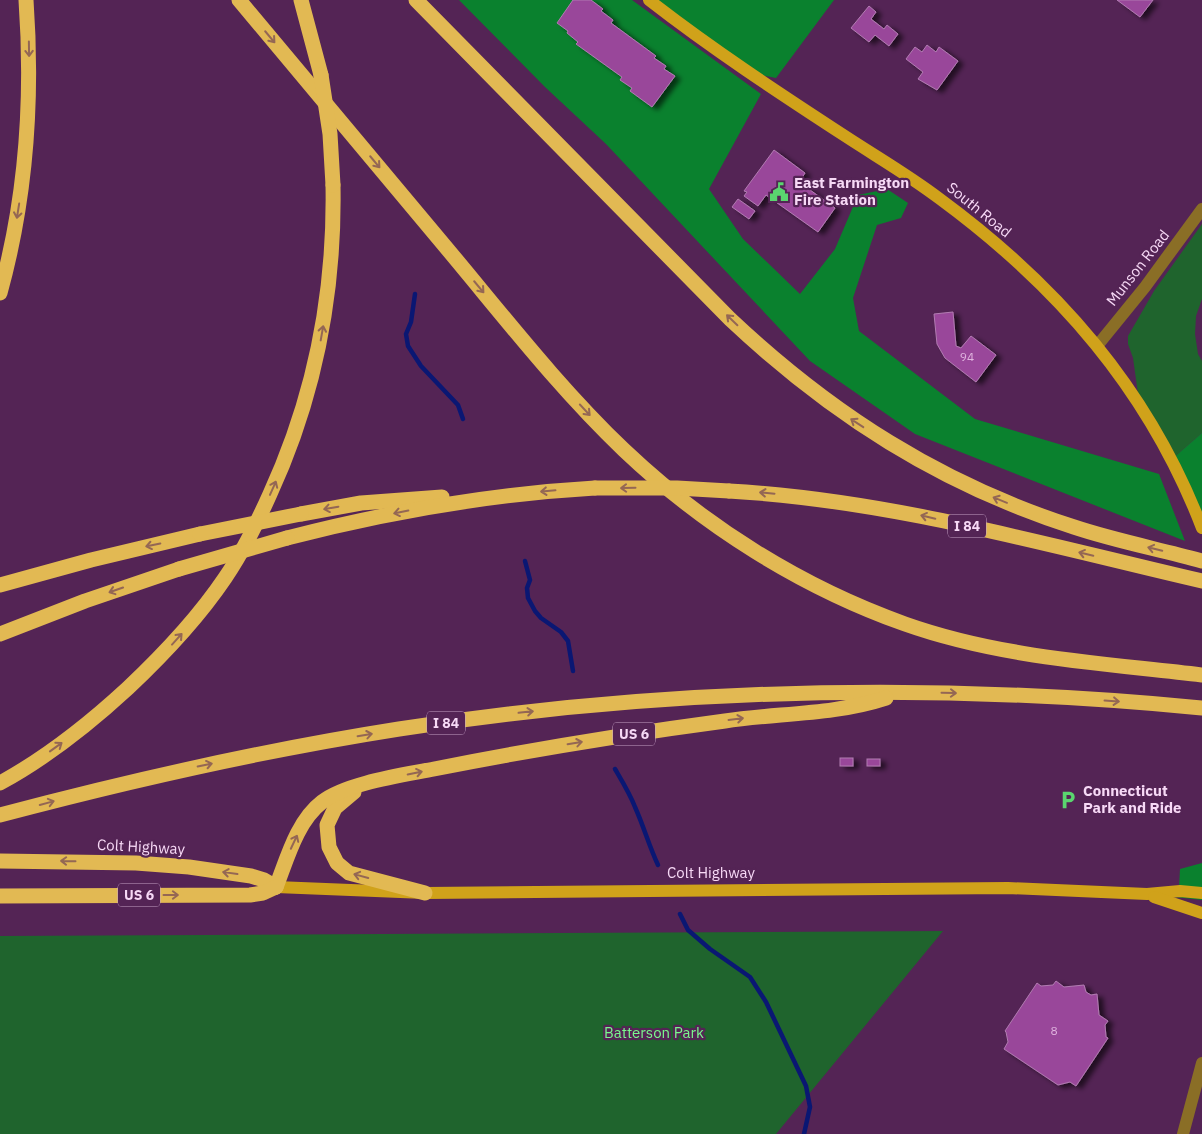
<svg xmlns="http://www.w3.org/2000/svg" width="1202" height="1134" font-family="'IBM Plex Sans',sans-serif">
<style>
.green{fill:#1f642d}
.forest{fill:#0a812e}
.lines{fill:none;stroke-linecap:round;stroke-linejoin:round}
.stream{stroke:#0a1773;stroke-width:4.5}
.building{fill:#99479a;stroke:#b27cb2;filter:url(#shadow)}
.minor{stroke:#8a6e26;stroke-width:12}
.major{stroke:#d0a21a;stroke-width:12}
.highway{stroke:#e2b953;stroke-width:15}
.highway-bridge{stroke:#e2b953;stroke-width:15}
.oneway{stroke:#946754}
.labels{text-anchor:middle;stroke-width:4.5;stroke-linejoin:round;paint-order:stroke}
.number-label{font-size:12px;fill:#e0b4df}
.shield{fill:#542455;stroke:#c6a3c6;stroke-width:1}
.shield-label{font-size:14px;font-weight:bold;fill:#f7d9f6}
.poi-label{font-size:15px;font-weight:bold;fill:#f7d9f6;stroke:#542455;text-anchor:start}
.street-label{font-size:15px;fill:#f7d9f6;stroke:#542455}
.park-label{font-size:15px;fill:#7af78d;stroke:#542455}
</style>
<defs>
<filter id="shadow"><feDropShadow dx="5.5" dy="3" stdDeviation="2.5" flood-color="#0009"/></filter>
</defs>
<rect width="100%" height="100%" fill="#542455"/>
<g class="green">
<path d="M1202 224V299L1196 316 1195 334 1198 354 1202 361V433L1171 460 1140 408 1133 358 1128 344V336L1154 291Z"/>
<path d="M943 931 776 1134H0V936Z"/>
</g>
<g class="forest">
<path d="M459 0H632L761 94 709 189 743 239 800 294 835 249 858 195 887 189 908 203 901 218 877 225 853 298 859 331 975 419 1159 474 1185 541 915 434 810 361 606 144 545 87Z"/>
<path d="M649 0H834L776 78 750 73Z"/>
<path d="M1202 433V525L1171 460Z"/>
<path d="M1202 863V900L1147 894 1179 888 1180 869Z"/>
</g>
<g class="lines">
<g class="stream">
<path d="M415 294 411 322 406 334 408 346 421 366 458 405 463 419"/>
<path d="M525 561 530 580 527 588 528 598 535 611 541 618 561 632 568 641 573 671"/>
<path d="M615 769C622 781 630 794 635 807 644 827 649 846 658 865"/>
<path d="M680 914 688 930 710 949 750 977 766 1002 806 1086 810 1107 804 1134"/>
</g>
</g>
<g class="building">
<path d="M573 0H591L603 9 601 11 613 20 611 23 656 56 654 58 666 66 664 69 675 76 652 107 630 91 632 88 620 80 622 77 576 44 578 42 567 33 568 31 557 23Z"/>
<path d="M1117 0H1153L1140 17Z"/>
<path d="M869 6 876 12 871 19 884 29 887 25 898 34 889 46 875 35 869 42 851 28Z"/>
<path d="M927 45 936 52 939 47 958 61 937 90 918 79 923 72 906 59 915 47 922 52Z"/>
<path d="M774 150 805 173 799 182 835 208 818 232 766 195 758 206 744 196 747 192 744 191Z"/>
<path d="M738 199 755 211 749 219 732 207Z"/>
<path d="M953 312 956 346 961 348 971 336 996 355 976 382 945 358 937 344 934 314Z"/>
<rect x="840" y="758" width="13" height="8"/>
<rect x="867" y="759" width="13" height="7"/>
<path d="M1056 981 1064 987 1084 985 1086 992 1091 995 1097 994 1099 1015 1108 1021 1105 1025 1106 1037 1108 1038 1076 1086 1070 1082 1058 1085 1004 1049 1008 1042 1006 1032 1005 1031 1037 983 1041 986 1053 985Z"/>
</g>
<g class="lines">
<g class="minor">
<path d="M1097 346 1145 287 1202 209"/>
<path d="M1183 1134 1202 1063"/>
</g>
<g class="major">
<path d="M649 0C712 49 779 93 845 136 877 157 910 176 940 199 1058 286 1149 390 1202 528"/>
<path d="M276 887 425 893 1008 888 1147 894 1180 891 1202 893"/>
<path d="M1154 897 1202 913"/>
</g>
<g class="highway">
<path d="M239 0C309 84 379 167 449 251 505 318 560 389 624 450 704 526 801 587 905 624 1001 658 1102 663 1202 675"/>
<path d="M301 0 321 75"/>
<path d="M416 0 730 319C831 414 940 484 1074 527 1116 541 1159 549 1202 561"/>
<path d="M0 293C26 199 33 98 26 0"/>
<path d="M729 491C890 500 1046 545 1202 581"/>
<path d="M301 514 361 503 442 497"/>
<path d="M287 538C388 512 491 494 595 488"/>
<path d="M0 585 91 560 200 534"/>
<path d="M0 634 85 601 179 569"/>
<path d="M0 783C46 758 89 724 128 688 163 655 198 618 225 578 243 552 257 523 270 494 315 396 335 293 333 185"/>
<path d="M354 792 335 808 327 825 329 847 337 863 349 873 425 893"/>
<path d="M0 815C132 780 265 750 399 729 664 688 935 682 1202 708"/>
<path d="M0 861 136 863 189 867 251 876 264 880 276 887"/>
<path d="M276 887C287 859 297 821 322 802 346 783 404 775 434 769 530 750 627 734 725 721 778 713 834 715 886 698"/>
<path d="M0 896 250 895 263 893 276 887"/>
</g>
<g class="highway-bridge">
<path d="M321 75 330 134 333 185"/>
<path d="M595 488H677L729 491"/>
<path d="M200 534 301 514"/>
<path d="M179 569 287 538"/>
</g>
</g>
<defs><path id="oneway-shaft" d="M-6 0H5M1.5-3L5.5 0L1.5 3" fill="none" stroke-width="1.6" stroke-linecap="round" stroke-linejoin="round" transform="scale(1.25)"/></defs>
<g class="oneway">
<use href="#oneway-shaft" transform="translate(270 37) rotate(50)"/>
<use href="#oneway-shaft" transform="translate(29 49) rotate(89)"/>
<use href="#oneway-shaft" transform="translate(375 162) rotate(50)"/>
<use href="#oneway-shaft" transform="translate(18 211) rotate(99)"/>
<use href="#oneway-shaft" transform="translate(479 287) rotate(50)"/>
<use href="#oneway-shaft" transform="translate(732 320) rotate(-136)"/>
<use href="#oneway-shaft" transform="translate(322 333) rotate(-80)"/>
<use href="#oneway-shaft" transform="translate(585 410) rotate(47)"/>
<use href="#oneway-shaft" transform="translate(857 423) rotate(-147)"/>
<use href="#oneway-shaft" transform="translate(273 488) rotate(-66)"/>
<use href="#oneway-shaft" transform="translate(628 488) rotate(179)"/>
<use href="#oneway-shaft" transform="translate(548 491) rotate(175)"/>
<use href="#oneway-shaft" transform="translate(767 493) rotate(-175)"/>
<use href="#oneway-shaft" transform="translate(1000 500) rotate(-158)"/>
<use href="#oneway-shaft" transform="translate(331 508) rotate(170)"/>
<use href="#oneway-shaft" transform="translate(401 512) rotate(169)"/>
<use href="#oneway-shaft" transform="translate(928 517) rotate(-167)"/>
<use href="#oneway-shaft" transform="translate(153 545) rotate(168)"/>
<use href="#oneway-shaft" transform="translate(1155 549) rotate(-166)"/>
<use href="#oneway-shaft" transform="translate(1086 554) rotate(-167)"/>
<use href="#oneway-shaft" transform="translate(116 590) rotate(161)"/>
<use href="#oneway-shaft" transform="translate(177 639) rotate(-48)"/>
<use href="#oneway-shaft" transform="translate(949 693) rotate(1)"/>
<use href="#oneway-shaft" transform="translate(1112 701) rotate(4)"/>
<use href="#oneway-shaft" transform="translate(526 712) rotate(-6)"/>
<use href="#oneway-shaft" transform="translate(736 719) rotate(-7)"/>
<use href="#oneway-shaft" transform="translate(365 735) rotate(-9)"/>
<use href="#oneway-shaft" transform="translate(575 743) rotate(-9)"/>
<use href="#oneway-shaft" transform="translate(56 747) rotate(-36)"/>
<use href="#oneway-shaft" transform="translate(205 765) rotate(-12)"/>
<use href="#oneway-shaft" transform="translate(415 773) rotate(-12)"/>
<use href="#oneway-shaft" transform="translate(47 803) rotate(-15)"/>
<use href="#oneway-shaft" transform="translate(294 842) rotate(-65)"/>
<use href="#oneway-shaft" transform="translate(68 861) rotate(-179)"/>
<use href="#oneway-shaft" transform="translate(230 873) rotate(-172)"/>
<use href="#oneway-shaft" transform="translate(361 876) rotate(-165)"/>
<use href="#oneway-shaft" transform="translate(171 895)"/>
</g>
<defs>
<g id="civic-bare" transform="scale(1.5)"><path d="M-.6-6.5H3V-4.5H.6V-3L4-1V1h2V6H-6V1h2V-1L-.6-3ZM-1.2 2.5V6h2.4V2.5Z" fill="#5ad56f" stroke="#542455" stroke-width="2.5" paint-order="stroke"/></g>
<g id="parking-bare" transform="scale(1.5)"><path d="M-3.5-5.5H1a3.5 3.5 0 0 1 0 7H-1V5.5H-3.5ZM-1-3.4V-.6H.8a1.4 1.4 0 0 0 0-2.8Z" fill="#5ad56f" stroke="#542455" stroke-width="2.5" paint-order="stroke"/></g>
</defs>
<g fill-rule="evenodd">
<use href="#civic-bare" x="779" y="192"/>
<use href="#parking-bare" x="1068" y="800"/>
</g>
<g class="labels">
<g class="number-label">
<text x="967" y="361">94</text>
<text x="1054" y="1035">8</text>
</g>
<g class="shield">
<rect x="948" y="514.5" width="38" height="23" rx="4"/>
<rect x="427" y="711.5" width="38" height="23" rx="4"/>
<rect x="613" y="722.5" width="42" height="23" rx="4"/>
<rect x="118" y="883.5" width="42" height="23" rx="4"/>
</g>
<g class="shield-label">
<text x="967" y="531">I 84</text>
<text x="446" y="728">I 84</text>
<text x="634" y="739">US 6</text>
<text x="139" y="900">US 6</text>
</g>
<g class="poi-label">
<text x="794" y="188">East Farmington<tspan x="794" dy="17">Fire Station</tspan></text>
<text x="1083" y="796">Connecticut<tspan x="1083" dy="17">Park and Ride</tspan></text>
</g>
<g class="street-label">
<text transform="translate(979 210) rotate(39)" y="5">South Road</text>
<text transform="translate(1138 268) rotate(-52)" y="5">Munson Road</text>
<text transform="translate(141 847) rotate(3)" y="5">Colt Highway</text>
<text x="711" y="878">Colt Highway</text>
</g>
<g class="park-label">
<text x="654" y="1038">Batterson Park</text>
</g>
</g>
</svg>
